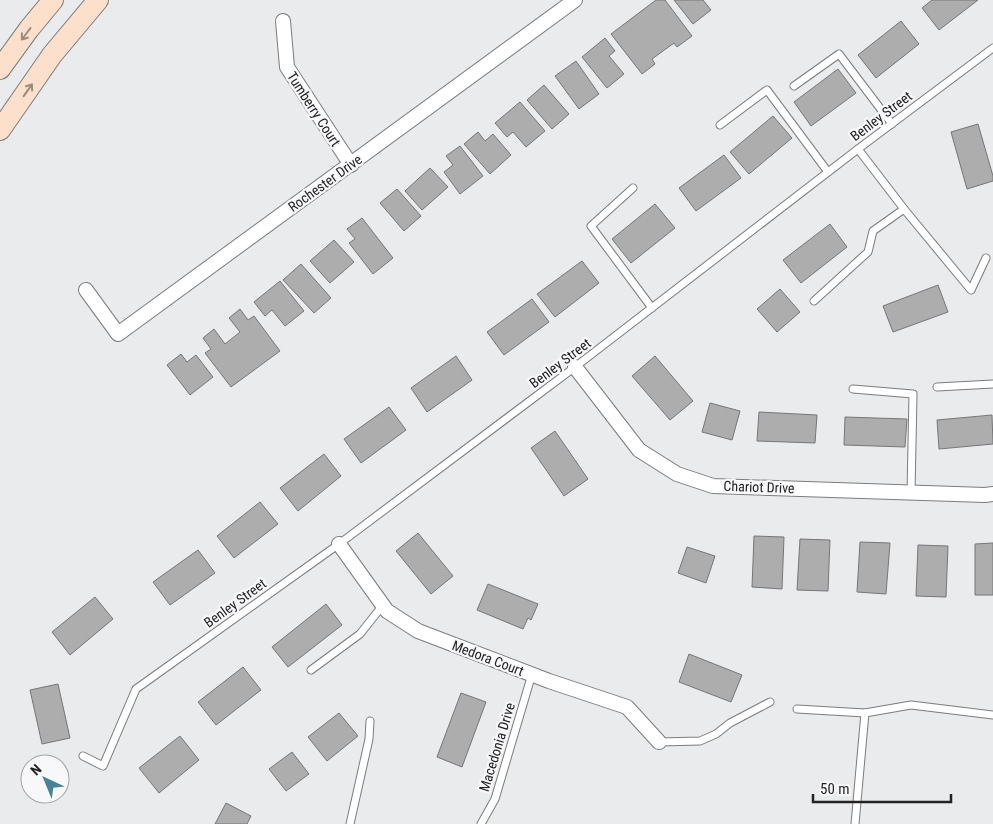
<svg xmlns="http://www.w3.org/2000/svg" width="993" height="824" font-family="'Roboto Condensed',sans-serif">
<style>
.building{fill:#adadae;stroke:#767678}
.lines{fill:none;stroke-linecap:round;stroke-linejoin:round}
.lane-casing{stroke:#7b7c7d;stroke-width:9}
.street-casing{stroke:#7b7c7d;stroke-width:16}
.secondary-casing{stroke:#7b7c7d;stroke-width:22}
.lane{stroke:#fff;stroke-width:7}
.street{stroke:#fff;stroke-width:14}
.secondary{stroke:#fce0cc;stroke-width:20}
.oneway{stroke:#9a8b80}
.labels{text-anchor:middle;stroke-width:4.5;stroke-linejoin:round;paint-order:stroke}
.street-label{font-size:14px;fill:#232324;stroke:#f8f8fa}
</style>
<rect width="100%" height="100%" fill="#eaebec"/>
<g class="building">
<path d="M656 0H665L692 36 677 47 674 43 652 59 655 64 642 74 611 34Z"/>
<path d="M674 0H703L711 10 693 24Z"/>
<path d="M932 0H978L939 30 922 8Z"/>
<path d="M901 21 919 44 876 78 858 55Z"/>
<path d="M605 38 615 51 609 56 624 74 607 88 582 57Z"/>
<path d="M576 61 599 94 579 109 555 76Z"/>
<path d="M838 69 856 93 811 126 794 102Z"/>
<path d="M544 85 569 114 552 129 527 100Z"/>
<path d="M520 102 545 131 526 147 513 132 507 137 495 123Z"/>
<path d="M773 116 792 138 749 174 730 152Z"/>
<path d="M978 124 993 176V181L967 189 951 132Z"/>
<path d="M478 132 485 141 493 134 511 155 490 174 464 144Z"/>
<path d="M460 146 483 176 460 194 444 172 453 165 446 156Z"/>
<path d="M724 155 741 178 696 211 679 188Z"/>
<path d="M430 168 448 187 422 210 405 191Z"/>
<path d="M397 189 421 216 404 231 380 203Z"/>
<path d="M655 204 675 228 631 263 612 239Z"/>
<path d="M362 218 393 258 373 274 349 243 355 239 347 229Z"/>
<path d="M830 224 847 247 801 283 783 260Z"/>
<path d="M334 240 354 262 330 283 310 261Z"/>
<path d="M582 261 599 283 555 317 537 294Z"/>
<path d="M301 264 331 298 314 313 283 280Z"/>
<path d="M280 281 304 311 285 326 272 310 265 316 254 302Z"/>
<path d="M938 285 948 312 893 332 883 306Z"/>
<path d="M780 289 800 312 777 332 757 309Z"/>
<path d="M532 299 549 322 504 355 487 332Z"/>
<path d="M240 309 248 320 254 316 280 351 231 387 205 353 211 349 203 338 214 329 225 344 240 332 229 318Z"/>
<path d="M181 354 187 362 196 355 213 377 190 395 167 365Z"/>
<path d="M456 356 472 380 427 412 411 388Z"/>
<path d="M655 356 693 401 670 420 632 376Z"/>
<path d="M710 403 740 411 732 440 702 432Z"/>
<path d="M389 407 406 430 361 463 344 439Z"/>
<path d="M759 412 817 415 815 443 757 441Z"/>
<path d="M992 415 993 444 939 449 937 420Z"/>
<path d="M845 417 907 419 905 447 844 445Z"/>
<path d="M555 431 588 479 564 496 531 448Z"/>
<path d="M324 454 341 476 298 511 280 488Z"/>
<path d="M260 502 278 524 234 558 217 536Z"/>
<path d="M418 533 453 576 431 594 396 551Z"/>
<path d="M754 536 784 537 782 589 752 587Z"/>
<path d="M800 539 830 540 828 591 797 590Z"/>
<path d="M860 542 890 543 886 594 857 592Z"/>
<path d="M993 543V595H975V544Z"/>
<path d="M918 545 948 546 946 597 916 596Z"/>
<path d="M687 547 715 556 706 583 678 573Z"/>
<path d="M198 550 215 573 170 605 153 582Z"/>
<path d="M488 584 538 604 531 620 528 618 523 629 477 610Z"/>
<path d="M95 597 113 619 70 655 52 632Z"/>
<path d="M326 604 342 625 288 667 272 647Z"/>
<path d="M689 654 742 675 731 702 679 682Z"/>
<path d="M243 667 261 690 216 725 198 702Z"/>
<path d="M58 684 70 738 42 744 30 690Z"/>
<path d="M461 693 486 702 462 767 437 757Z"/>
<path d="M339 713 358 736 327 761 308 737Z"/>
<path d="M180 736 199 760 159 793 139 768Z"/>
<path d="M292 752 309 774 286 791 269 769Z"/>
<path d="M226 803 251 816 247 824H215Z"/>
</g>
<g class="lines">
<g class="lane-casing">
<g id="lane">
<path d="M794 86 839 54 892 124"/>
<path d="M720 125 767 90 828 172"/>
<path d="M858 149 904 209 971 290 986 258"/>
<path d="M633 188 591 226 652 308"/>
<path d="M814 301 868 252 873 231 904 209"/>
<path d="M937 387 993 384"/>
<path d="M853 389 913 394 911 493"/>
<path d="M311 670 360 634 383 605"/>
<path d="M797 709 865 713"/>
<path d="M659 742 700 741 716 734 730 723 770 702"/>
<path d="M83 756 103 766 136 689 339 544 575 367 858 149 993 48"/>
<path d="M350 824 369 739 370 721"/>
<path d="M481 824 495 799 532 674"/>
<path d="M855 824 865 713 911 705 993 715"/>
</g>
</g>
<g class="street-casing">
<g id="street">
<path d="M283 21 287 67 351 165"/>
<path d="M86 290 118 334 575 0"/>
<path d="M575 367 639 450 677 474 713 486 985 495 993 494"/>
<path d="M339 544 387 611 418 631 549 681 627 707 659 742"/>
</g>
</g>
<g class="secondary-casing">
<g id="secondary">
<path d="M0 69 29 29 53 0"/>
<path d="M0 130 52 55 98 0"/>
</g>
</g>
<use href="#lane" class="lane"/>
<use href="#street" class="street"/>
<use href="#secondary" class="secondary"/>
</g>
<defs><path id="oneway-shaft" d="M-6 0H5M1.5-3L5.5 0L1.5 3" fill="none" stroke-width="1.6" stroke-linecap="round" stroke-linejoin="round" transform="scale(1.25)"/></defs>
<g class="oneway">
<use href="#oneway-shaft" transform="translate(26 34) rotate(127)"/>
<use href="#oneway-shaft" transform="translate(28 90) rotate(-55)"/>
</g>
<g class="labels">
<g class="street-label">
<text transform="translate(314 109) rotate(57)" y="5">Tumberry Court</text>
<text transform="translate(881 116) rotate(-37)" y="5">Benley Street</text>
<text transform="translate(325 183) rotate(-36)" y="5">Rochester Drive</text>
<text transform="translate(560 363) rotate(-37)" y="5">Benley Street</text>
<text transform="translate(759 487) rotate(2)" y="5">Chariot Drive</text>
<text transform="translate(235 603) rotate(-36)" y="5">Benley Street</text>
<text transform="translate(488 658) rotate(21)" y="5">Medora Court</text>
<text transform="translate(497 747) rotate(-73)" y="5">Macedonia Drive</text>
</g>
</g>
<g transform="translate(45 779) rotate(316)"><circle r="24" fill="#f8f8fa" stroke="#a3a3a4"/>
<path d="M0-4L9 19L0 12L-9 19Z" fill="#448398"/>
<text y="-8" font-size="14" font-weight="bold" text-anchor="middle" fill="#232324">N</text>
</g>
<path d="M813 794v8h138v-8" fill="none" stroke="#232324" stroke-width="2.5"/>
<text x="820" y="794" font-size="15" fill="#232324" stroke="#f8f8fa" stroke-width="4" paint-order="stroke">50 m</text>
</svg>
